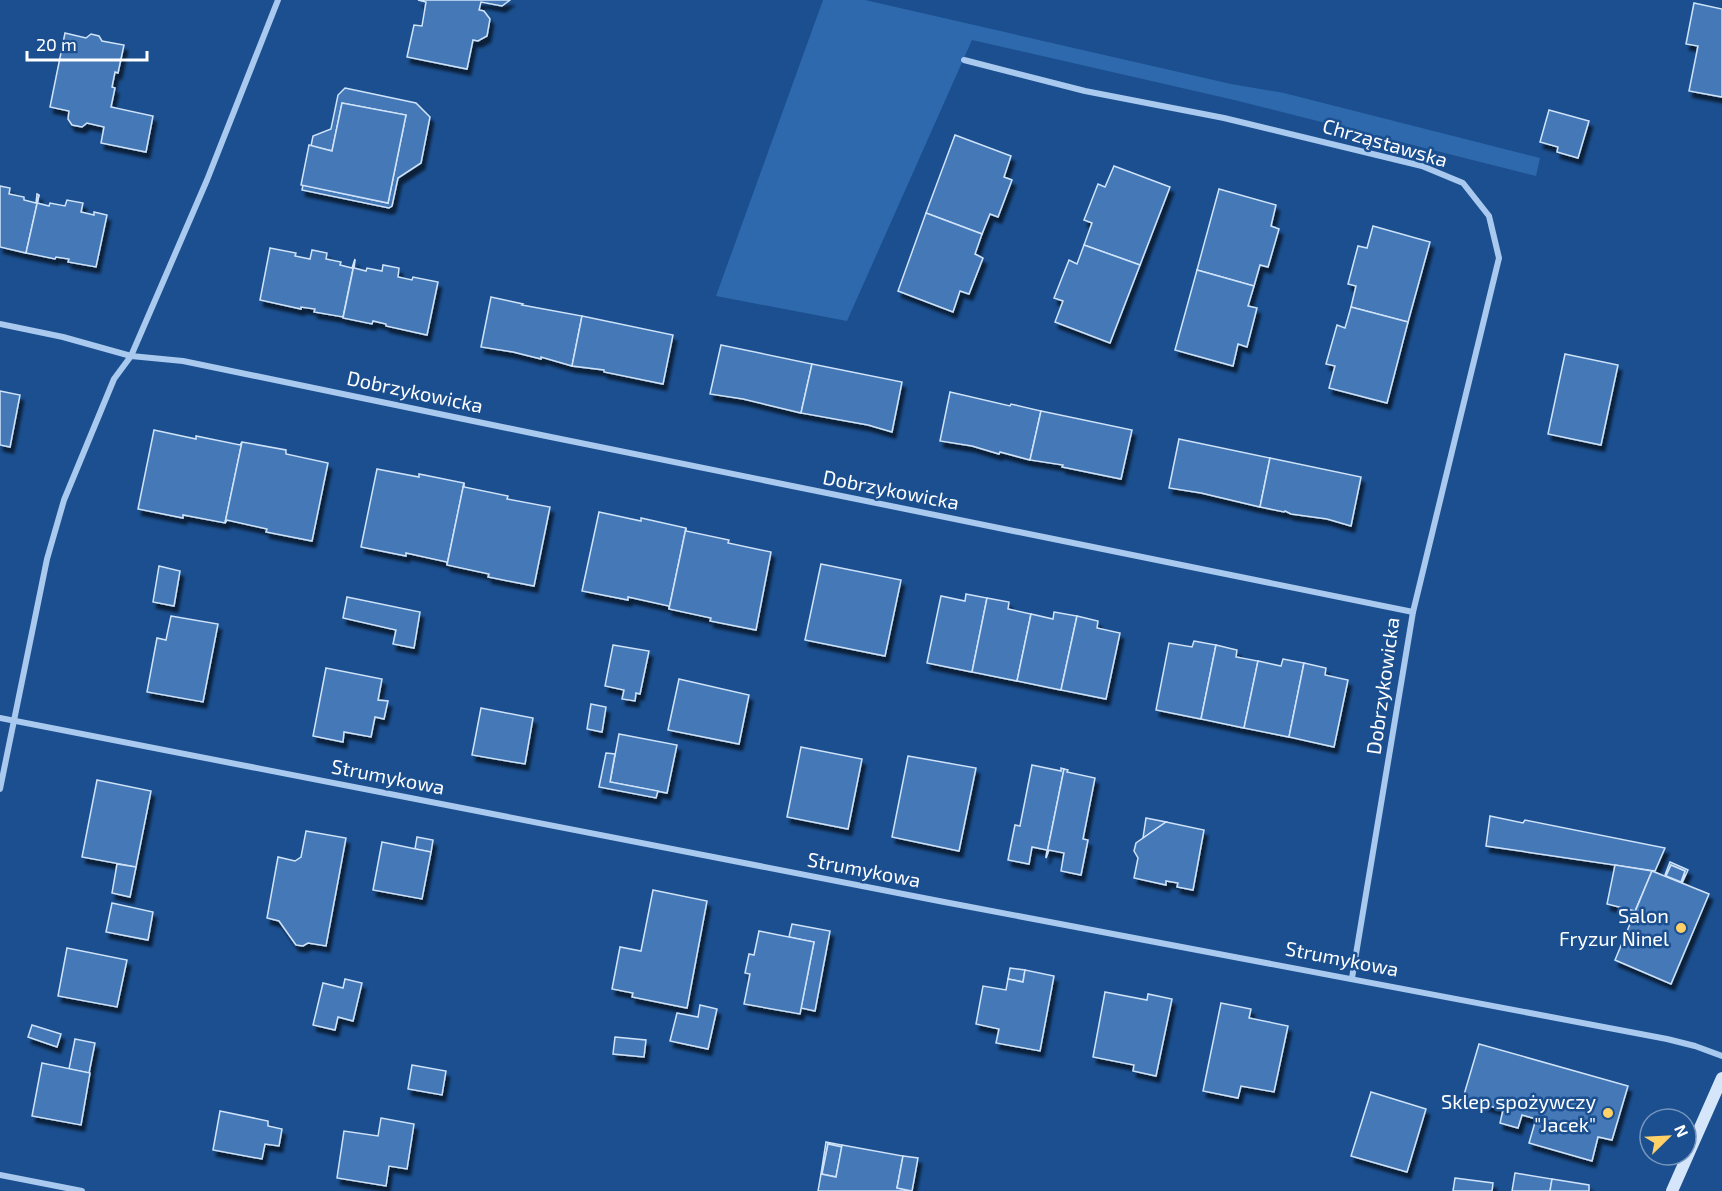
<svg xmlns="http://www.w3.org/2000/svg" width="1722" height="1191" font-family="'Exo 2',sans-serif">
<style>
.green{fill:#2e69ad}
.building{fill:#4478b7;stroke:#cfe3fa;stroke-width:1.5;filter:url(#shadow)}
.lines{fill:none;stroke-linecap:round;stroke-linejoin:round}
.minor{stroke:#a9c9ee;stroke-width:6}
.secondary{stroke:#d6e6fa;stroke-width:12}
.poi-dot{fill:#ffd166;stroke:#1b4f8f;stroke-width:2}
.labels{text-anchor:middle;stroke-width:5;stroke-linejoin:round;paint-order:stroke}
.street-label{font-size:20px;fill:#fff;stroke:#1b4f8f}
.poi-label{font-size:20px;fill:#fff;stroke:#1b4f8f;text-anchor:end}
</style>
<defs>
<filter id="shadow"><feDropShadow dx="3.5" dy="6" stdDeviation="1.5" flood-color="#0009"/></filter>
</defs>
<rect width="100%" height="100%" fill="#1b4f8f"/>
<path class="green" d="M823 0H865L1231 84 1284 93 1540 158 1536 176 1230 99 972 40 847 321 716 296Z"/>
<g class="building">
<path d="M418 0H510L502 6 481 2 479 10 484 11 490 19 487 36 478 41 473 40 467 69 407 57 414 25 422 26 426 2Z"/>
<path d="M1694 3 1722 9V97L1689 91 1698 46 1686 44Z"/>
<path d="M65 33 86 38 91 34 99 36 102 41 124 45 118 73 115 72 112 87 115 88 111 107 153 116 146 152 101 143 104 127 87 123 82 127 72 125 68 119 69 111 50 107Z"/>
<path d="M345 88 416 103 430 117 421 163 398 178 392 206 389 208 302 190 303 185 388 203 406 115 342 103 332 151 311 146 313 136 331 129 338 95Z"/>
<path d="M342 103 406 115 388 203 301 185 309 145 332 151Z"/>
<path d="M1549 110 1589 121 1578 158 1557 152 1558 147 1540 142Z"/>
<path d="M955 135 1011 156 1004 177 1012 180 998 217 990 214 982 234 926 213Z"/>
<path d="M1114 166 1170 187 1140 265 1084 245 1092 223 1084 220 1098 184 1105 187Z"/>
<path d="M0 186 10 188 9 194 24 197V200L36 203 37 194 39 195 26 253 0 247Z"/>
<path d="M1219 189 1276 205 1271 226 1279 229 1268 267 1260 265 1254 286 1197 270Z"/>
<path d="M39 195 37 203 49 206 50 203 65 206 67 200 83 203 81 212 94 215V212L107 215 96 267 68 262 69 259 56 257 55 259 26 253Z"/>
<path d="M926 213 982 234 975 254 983 258 969 294 960 291 953 312 898 291Z"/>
<path d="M1373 226 1430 242 1408 322 1351 307 1356 286 1348 284 1358 246 1367 248Z"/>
<path d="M1084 245 1140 265 1110 343 1055 322 1063 301 1054 298 1069 260 1077 264Z"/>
<path d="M270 248 296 253 295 256 310 259 312 250 327 253 326 259 341 262 340 265 352 268 355 259 343 317 314 312 315 309 301 307V309L260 300Z"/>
<path d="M355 260 354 268 366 271 367 268 382 271 383 265 399 268 398 277 412 280 413 277 438 282 427 335 386 326V324L373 321 372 324 343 318Z"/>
<path d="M1197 270 1254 286 1248 306 1257 308 1247 347 1238 344 1233 366 1175 350Z"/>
<path d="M491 297 523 304 522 305 582 316 572 366 541 357V359L513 352 481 347Z"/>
<path d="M1351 307 1408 322 1387 403 1329 388 1335 366 1326 364 1337 325 1345 328Z"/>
<path d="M582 316 673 335 663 384 604 372V370L572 366Z"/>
<path d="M721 345 812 364 801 413 743 399 710 394Z"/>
<path d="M1565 354 1618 365 1601 445 1548 434Z"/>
<path d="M812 364 902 382 892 432 868 425 801 413Z"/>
<path d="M0 391 20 395 10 447 0 445Z"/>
<path d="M950 392 1010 406 1011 404 1041 411 1030 460 1000 452 999 454 972 446 940 441Z"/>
<path d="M1041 411 1132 430 1121 479 1062 467 1063 465 1030 460Z"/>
<path d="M154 430 196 439V436L240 445 242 442 225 523 183 515V518L138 509Z"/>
<path d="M1179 439 1270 458 1260 507 1201 493 1169 488Z"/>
<path d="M242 442 286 450V454L328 463 312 541 266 532 267 529 227 520 225 523Z"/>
<path d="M1270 458 1361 477 1351 526 1327 519 1291 514 1285 511 1284 512 1260 507Z"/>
<path d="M377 469 419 477V474L464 483 447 565V562L406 553V556L361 547Z"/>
<path d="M464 483V487L508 496 507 499 550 507 534 586 488 577 489 574 447 565Z"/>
<path d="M599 512 641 521V518L686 528 669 609V606L628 597V600L582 591Z"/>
<path d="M686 528V531L729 540 728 543 771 552 756 630 710 621 711 618 669 609Z"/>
<path d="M821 564 901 580 885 656 805 640Z"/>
<path d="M159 566 180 571 174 606 153 602Z"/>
<path d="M966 594 987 598 972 672 927 663 941 596 965 601Z"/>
<path d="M347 597 420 612 414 648 393 644 396 630 343 618Z"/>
<path d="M987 598 1009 602 1008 609 1031 614 1017 681 972 672Z"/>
<path d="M1054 612 1077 616 1061 690 1017 681 1031 614 1053 619Z"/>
<path d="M171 616 218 624 203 702 147 692 157 638 166 640Z"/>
<path d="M1077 616 1098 621 1097 628 1120 633 1106 699 1061 690Z"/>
<path d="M1194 641 1216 645 1201 719 1156 710 1169 643 1192 647Z"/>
<path d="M613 645 649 651 640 694 636 693 635 701 622 699 624 690 605 686Z"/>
<path d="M1216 645 1237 650 1236 657 1258 661 1244 728 1201 719Z"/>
<path d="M1283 659 1304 663 1289 737 1244 728 1258 661 1281 666Z"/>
<path d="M1304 663 1326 668 1325 675 1348 680 1334 747 1289 737Z"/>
<path d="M326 668 382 679 378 700 388 701 384 719 375 717 371 737 344 732 343 742 313 736Z"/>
<path d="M679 679 749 695 739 744 668 730Z"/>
<path d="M591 704 606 707 602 732 587 729Z"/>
<path d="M481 708 533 718 525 764 472 755Z"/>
<path d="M619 734 677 745 667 793 610 782Z"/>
<path d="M801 747 862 759 848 829 787 817Z"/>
<path d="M606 753 615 754 610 782 658 791 656 798 599 787Z"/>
<path d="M908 756 976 768 959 851 892 837Z"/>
<path d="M1032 765 1061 771V768L1064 769 1046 858 1047 850 1032 847 1029 864 1008 860 1015 825 1020 826Z"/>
<path d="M1064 769 1068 770 1067 772 1095 778 1083 839 1088 840 1081 875 1061 871 1064 853 1049 850 1046 858Z"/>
<path d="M97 780 151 791 136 867 82 857Z"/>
<path d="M1490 816 1523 823 1525 820 1665 848 1655 871 1486 846Z"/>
<path d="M1146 818 1166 822 1143 838Z"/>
<path d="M1166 822 1204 830 1193 890 1177 887 1178 883 1166 881V885L1134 878 1138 858 1134 851 1136 843Z"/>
<path d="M306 831 346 838 326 946 308 943 303 946 296 945 279 921 267 918 278 857 295 861 301 857Z"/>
<path d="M417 837 433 840 431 852 415 849Z"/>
<path d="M382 842 431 852 422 899 373 890Z"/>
<path d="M1670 862 1688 870 1682 883 1685 871 1671 865 1666 876 1665 875Z"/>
<path d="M117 864 136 867 130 897 112 893Z"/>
<path d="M1615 865 1652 871 1635 911 1607 904Z"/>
<path d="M1671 865 1685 871 1681 882 1666 876Z"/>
<path d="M1652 871 1709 894 1671 984 1615 960Z"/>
<path d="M653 890 707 901 687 1008 632 997 633 993 612 989 620 947 641 951Z"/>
<path d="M112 903 153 912 148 940 106 932Z"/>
<path d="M792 924 830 931 815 1011 801 1008 814 942 789 937Z"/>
<path d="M759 931 814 942 800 1014 744 1004 750 974 745 973 749 954 754 955Z"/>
<path d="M67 948 127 960 117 1007 58 996Z"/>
<path d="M1010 968 1025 970 1023 982 1008 979Z"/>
<path d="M1025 970 1054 976 1040 1051 996 1043 999 1029 976 1024 983 986 1006 990 1008 979 1023 982Z"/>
<path d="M345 979 362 983 353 1021 338 1017 335 1030 313 1025 323 983 343 988Z"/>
<path d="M1105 992 1147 1000 1148 994 1172 999 1156 1076 1133 1071 1134 1065 1093 1057Z"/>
<path d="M1221 1003 1251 1009 1249 1018 1288 1026 1274 1092 1241 1086 1238 1098 1203 1091Z"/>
<path d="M700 1005 717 1009 708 1049 670 1041 677 1013 698 1017Z"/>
<path d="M32 1025 61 1034 57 1047 28 1037Z"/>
<path d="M615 1037 646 1040 644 1057 613 1054Z"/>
<path d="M75 1039 95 1043 89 1073 69 1069Z"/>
<path d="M1479 1044 1628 1086 1612 1140 1598 1137 1592 1161 1529 1143 1536 1119 1522 1115 1518 1128 1500 1123 1503 1110 1463 1098Z"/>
<path d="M42 1063 90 1073 81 1125 32 1116Z"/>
<path d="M412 1065 446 1071 442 1095 408 1089Z"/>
<path d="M1371 1092 1426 1109 1407 1172 1351 1156Z"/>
<path d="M220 1111 268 1121V1126L282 1129 279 1146 265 1144 262 1159 213 1150Z"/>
<path d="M381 1118 414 1124 407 1169 389 1166 386 1186 337 1178 344 1131 378 1136Z"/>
<path d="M826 1142 842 1145V1147L828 1144 822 1174H821Z"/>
<path d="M828 1144 842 1147 836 1177 822 1174Z"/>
<path d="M842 1145 903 1156 897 1188 912 1191H818L821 1174 836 1177Z"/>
<path d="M903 1156 918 1158 912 1191 897 1188Z"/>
<path d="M1515 1173 1552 1179 1550 1191H1512Z"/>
<path d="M1455 1178 1493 1183 1492 1191H1453Z"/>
<path d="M1552 1179 1589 1185V1191H1550Z"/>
</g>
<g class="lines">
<g class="minor">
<path d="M964 60 1085 91 1224 118 1422 166 1463 183 1489 216 1499 258 1413 612 1352 978"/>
<path d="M0 324 63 337 131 356 183 361 546 436 1413 612"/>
<path d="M0 718 939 901 1667 1039 1695 1046 1722 1056"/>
<path d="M0 789 47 559 64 500 114 379 131 356 207 180 278 0"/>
<path d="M0 1175 82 1191"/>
</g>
<path class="secondary" d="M1672 1191 1722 1078"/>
</g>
<g class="poi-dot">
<circle cx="1681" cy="928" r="6"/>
<circle cx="1608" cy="1113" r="6"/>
</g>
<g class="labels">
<g class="street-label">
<text transform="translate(1385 143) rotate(16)" y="7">Chrząstawska</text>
<text transform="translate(415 392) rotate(12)" y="7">Dobrzykowicka</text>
<text transform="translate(891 490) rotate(11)" y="7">Dobrzykowicka</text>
<text transform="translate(1383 686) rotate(-82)" y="7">Dobrzykowicka</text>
<text transform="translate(388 777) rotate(11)" y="7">Strumykowa</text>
<text transform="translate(864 870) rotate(11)" y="7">Strumykowa</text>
<text transform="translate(1342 959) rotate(11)" y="7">Strumykowa</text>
</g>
<g class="poi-label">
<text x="1669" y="923">Salon<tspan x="1669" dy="23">Fryzur Ninel</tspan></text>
<text x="1596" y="1109">Sklep spożywczy<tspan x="1596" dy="23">"Jacek"</tspan></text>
</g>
</g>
<g transform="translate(1668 1137) rotate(66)"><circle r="28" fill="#1b4f8f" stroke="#7695bc" stroke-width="1.5"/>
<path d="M0-4.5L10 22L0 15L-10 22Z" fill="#ffd166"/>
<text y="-9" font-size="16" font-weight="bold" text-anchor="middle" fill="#ffffff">N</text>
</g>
<path d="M27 51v9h120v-9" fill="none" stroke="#ffffff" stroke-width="3"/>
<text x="36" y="51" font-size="18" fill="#ffffff" stroke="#1b4f8f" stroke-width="4.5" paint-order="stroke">20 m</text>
</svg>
